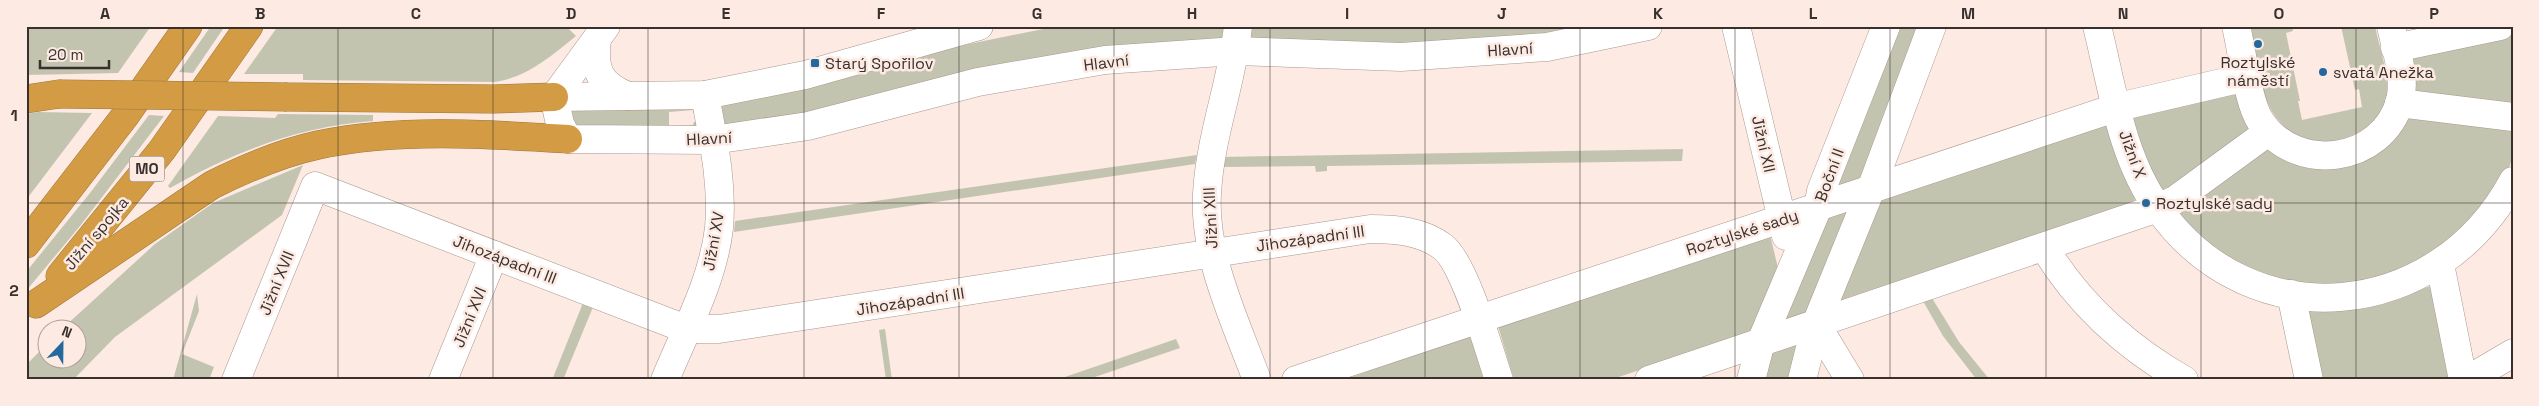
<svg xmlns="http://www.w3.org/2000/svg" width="2539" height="406" font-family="'Space Grotesk',sans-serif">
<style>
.green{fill:#c3c4b0}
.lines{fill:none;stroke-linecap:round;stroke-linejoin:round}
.minor-casing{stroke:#ab978e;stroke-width:29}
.highway-casing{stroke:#9d763c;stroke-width:29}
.minor{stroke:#fff;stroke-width:28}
.highway{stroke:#d39c44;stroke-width:28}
.highway-bridge-casing{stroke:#9d763c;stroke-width:29;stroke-linecap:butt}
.highway-bridge{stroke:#d39c44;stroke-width:28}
.grid{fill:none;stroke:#39302d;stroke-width:1;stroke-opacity:0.55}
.poi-dot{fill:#25689d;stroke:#fceae3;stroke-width:2}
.labels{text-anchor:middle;stroke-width:5;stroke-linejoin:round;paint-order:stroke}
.shield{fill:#fceae3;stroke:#746864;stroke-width:1}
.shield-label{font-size:15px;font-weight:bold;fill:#39302d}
.street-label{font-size:16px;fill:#39302d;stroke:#fceae3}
.poi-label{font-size:16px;fill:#39302d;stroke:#fceae3;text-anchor:start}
.neatline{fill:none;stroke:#39302d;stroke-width:2}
.grid-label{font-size:16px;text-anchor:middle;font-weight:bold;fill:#39302d}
</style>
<rect width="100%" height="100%" fill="#fceae3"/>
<g class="green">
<path d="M26 26H151L118 73 26 75Z"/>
<path d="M211 26H225L193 73 179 72Z"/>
<path d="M278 26H566L576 36C551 56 528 77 495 82L303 80V74H244Z"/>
<path d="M1058 26H1231L1226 40 1112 46 1012 62 939 78 824 110 718 127 716 105 925 53Z"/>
<path d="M1247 26H1599L1539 35 1415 44 1245 38Z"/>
<path d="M1892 26H1925L1868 180 1840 188 1834 182Z"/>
<path d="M2250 26H2292L2293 31 2286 33 2300 101H2298L2302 120 2362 107 2359 89 2355 90 2341 26H2375C2379 47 2389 73 2387 94 2385 124 2345 151 2317 146 2302 143 2288 132 2279 121 2260 100 2256 54 2250 26Z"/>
<path d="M2513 33V111L2415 96 2412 56Z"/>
<path d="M2241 90 2255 129 2162 196 2130 125 2133 114Z"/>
<path d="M694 106 699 113H693V110L669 112V126L693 125 694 122H700L699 129 587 131 574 123 572 111Z"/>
<path d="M38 112 92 113 26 200V114Z"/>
<path d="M278 114 373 115V121C300 126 234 152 170 188L168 186 218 116 275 118Z"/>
<path d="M149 115 164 116 80 226 26 291V272L90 193Z"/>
<path d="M2407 115 2513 129V156L2509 168 2480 217 2443 253 2355 287 2288 285 2219 256 2180 214 2181 208 2264 149H2273L2304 167 2335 168Z"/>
<path d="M2105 126H2108L2120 168 2135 198 2134 202 1840 300 1876 200Z"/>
<path d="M1683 149 1682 161 1327 166V171L1316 172 1315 166 1220 167 1221 157Z"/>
<path d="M1197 155 1195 164 734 232 735 221Z"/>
<path d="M303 165 282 215 115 337 73 380H26V365L47 344 48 358H78V328H63L155 244 213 203Z"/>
<path d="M1852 208 1814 315 1787 325 1782 314 1818 219Z"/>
<path d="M1770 235 1778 268 1754 331 1610 380H1514L1498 326Z"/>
<path d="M2434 285 2454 376 2444 380H2319L2304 314 2310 304 2414 287 2415 291Z"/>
<path d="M197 294 199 311 182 354 214 367 209 380H173Z"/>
<path d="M1932 298 1959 342 1990 380H1977L1943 336 1923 301Z"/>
<path d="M583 303 593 307 563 380H552Z"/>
<path d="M885 329 892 380H886L879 330Z"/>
<path d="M1470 336 1485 380H1343Z"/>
<path d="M1176 339 1180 348 1086 380H1056Z"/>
<path d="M1796 345 1801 350 1794 380H1758L1764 356Z"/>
</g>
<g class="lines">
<g class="minor-casing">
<g id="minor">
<path d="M1238 26C1232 83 1210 136 1207 194 1203 255 1236 323 1257 380"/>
<path d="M1736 26 1786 236"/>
<path d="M2097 26C2112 86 2121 157 2158 208 2251 341 2438 321 2513 181"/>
<path d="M2236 26C2242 50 2248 104 2261 122 2296 174 2382 164 2400 101 2406 77 2396 50 2391 26"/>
<path d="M597 39C593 70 599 84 628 96"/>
<path d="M2395 48 2500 26"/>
<path d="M554 97 560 124 568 139 713 140 808 126 978 82 1105 60 1236 51 1401 57 1547 47 1648 26"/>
<path d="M554 97 705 95 805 75 979 26"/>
<path d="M554 97 606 26"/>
<path d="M2399 103 2513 117"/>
<path d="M2044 247C2079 305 2126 347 2184 380"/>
<path d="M2440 264 2463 380"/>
<path d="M2291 294 2309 380"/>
<path d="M1816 324 1850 380"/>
<path d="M236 380 315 186 686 329H719L1370 229C1395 229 1422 231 1443 247 1465 264 1489 350 1499 380"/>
<path d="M443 380 494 255"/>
<path d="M665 380C685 331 713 281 719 228 723 183 713 139 705 95"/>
<path d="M1296 380 2118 107 2247 77"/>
<path d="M1649 380 2158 208 2175 200 2268 132"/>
<path d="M1751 380 1761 342 1818 207 1821 191 1886 26"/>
<path d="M1802 380 1816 324 1871 189 1932 26"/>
<path d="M2467 380 2513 353"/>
</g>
</g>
<g class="highway-casing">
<g id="highway">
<path d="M287 97 493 99 554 97"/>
<path d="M26 99 59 94"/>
<path d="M26 244 125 116 188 26"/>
<path d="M60 276 162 150 249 26"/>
<path d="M36 304 212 185C246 168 281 153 318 145 397 128 488 134 568 139"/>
</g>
</g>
<use href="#minor" class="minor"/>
<use href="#highway" class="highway"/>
<g class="highway-bridge-casing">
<path id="highway-bridge" d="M59 94 287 97"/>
</g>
<use href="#highway-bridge" class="highway-bridge"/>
</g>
<path class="grid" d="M183 26V380M338 26V380M493 26V380M648 26V380M804 26V380M959 26V380M1114 26V380M1270 26V380M1425 26V380M1580 26V380M1735 26V380M1890 26V380M2046 26V380M2201 26V380M2356 26V380M26 203H2513"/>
<g class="poi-dot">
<circle cx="2258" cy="44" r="5"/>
<rect x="810" y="58" width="10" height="10" rx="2.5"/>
<circle cx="2323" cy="72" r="5"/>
<circle cx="2146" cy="203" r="5"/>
</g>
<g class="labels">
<rect class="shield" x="129.5" y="156.5" width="35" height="25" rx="4"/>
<g class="shield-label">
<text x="147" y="174">MO</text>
</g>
<g class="street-label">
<text transform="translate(1510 49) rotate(-4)" y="6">Hlavní</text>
<text transform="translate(1106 62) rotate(-7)" y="6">Hlavní</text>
<text transform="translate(709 138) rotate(-3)" y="6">Hlavní</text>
<text transform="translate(1764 144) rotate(77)" y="6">Jižní XII</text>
<text transform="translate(2133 154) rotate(70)" y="6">Jižní X</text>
<text transform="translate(1829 175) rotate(-70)" y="6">Boční II</text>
<text transform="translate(1210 218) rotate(-93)" y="6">Jižní XIII</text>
<text transform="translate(1742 232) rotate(-18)" y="6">Roztylské sady</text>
<text transform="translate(96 233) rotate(-50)" y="6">Jižní spojka</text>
<text transform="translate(1310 238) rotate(-8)" y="6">Jihozápadní III</text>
<text transform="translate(713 241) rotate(-80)" y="6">Jižní XV</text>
<text transform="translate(505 259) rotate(21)" y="6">Jihozápadní III</text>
<text transform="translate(276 283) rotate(-68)" y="6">Jižní XVII</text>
<text transform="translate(910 301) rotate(-9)" y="6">Jihozápadní III</text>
<text transform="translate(469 317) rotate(-68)" y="6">Jižní XVI</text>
</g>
<g class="poi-label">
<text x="2258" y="68" text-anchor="middle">Roztylské<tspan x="2258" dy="18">náměstí</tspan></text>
<text x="825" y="69">Starý Spořilov</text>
<text x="2333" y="78">svatá Anežka</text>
<text x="2156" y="209">Roztylské sady</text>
</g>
</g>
<rect width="2539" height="406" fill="none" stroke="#fceae3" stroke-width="55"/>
<g transform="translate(62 344) rotate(22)"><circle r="24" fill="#fceae3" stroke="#aea09a"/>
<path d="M0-4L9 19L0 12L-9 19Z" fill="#25689d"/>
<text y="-8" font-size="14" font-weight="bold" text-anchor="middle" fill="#39302d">N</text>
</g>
<path d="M40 60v8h69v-8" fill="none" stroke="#39302d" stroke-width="2.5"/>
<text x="48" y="60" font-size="15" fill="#39302d" stroke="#fceae3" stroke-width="4" paint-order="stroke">20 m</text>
<rect x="28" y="28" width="2484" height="350" class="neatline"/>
<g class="grid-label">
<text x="105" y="19">A</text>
<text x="260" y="19">B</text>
<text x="416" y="19">C</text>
<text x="571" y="19">D</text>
<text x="726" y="19">E</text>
<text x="881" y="19">F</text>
<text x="1037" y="19">G</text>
<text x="1192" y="19">H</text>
<text x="1347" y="19">I</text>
<text x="1502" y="19">J</text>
<text x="1658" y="19">K</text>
<text x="1813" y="19">L</text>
<text x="1968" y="19">M</text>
<text x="2123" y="19">N</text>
<text x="2279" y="19">O</text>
<text x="2434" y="19">P</text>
<text x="14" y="121">1</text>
<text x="14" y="296">2</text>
</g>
</svg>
